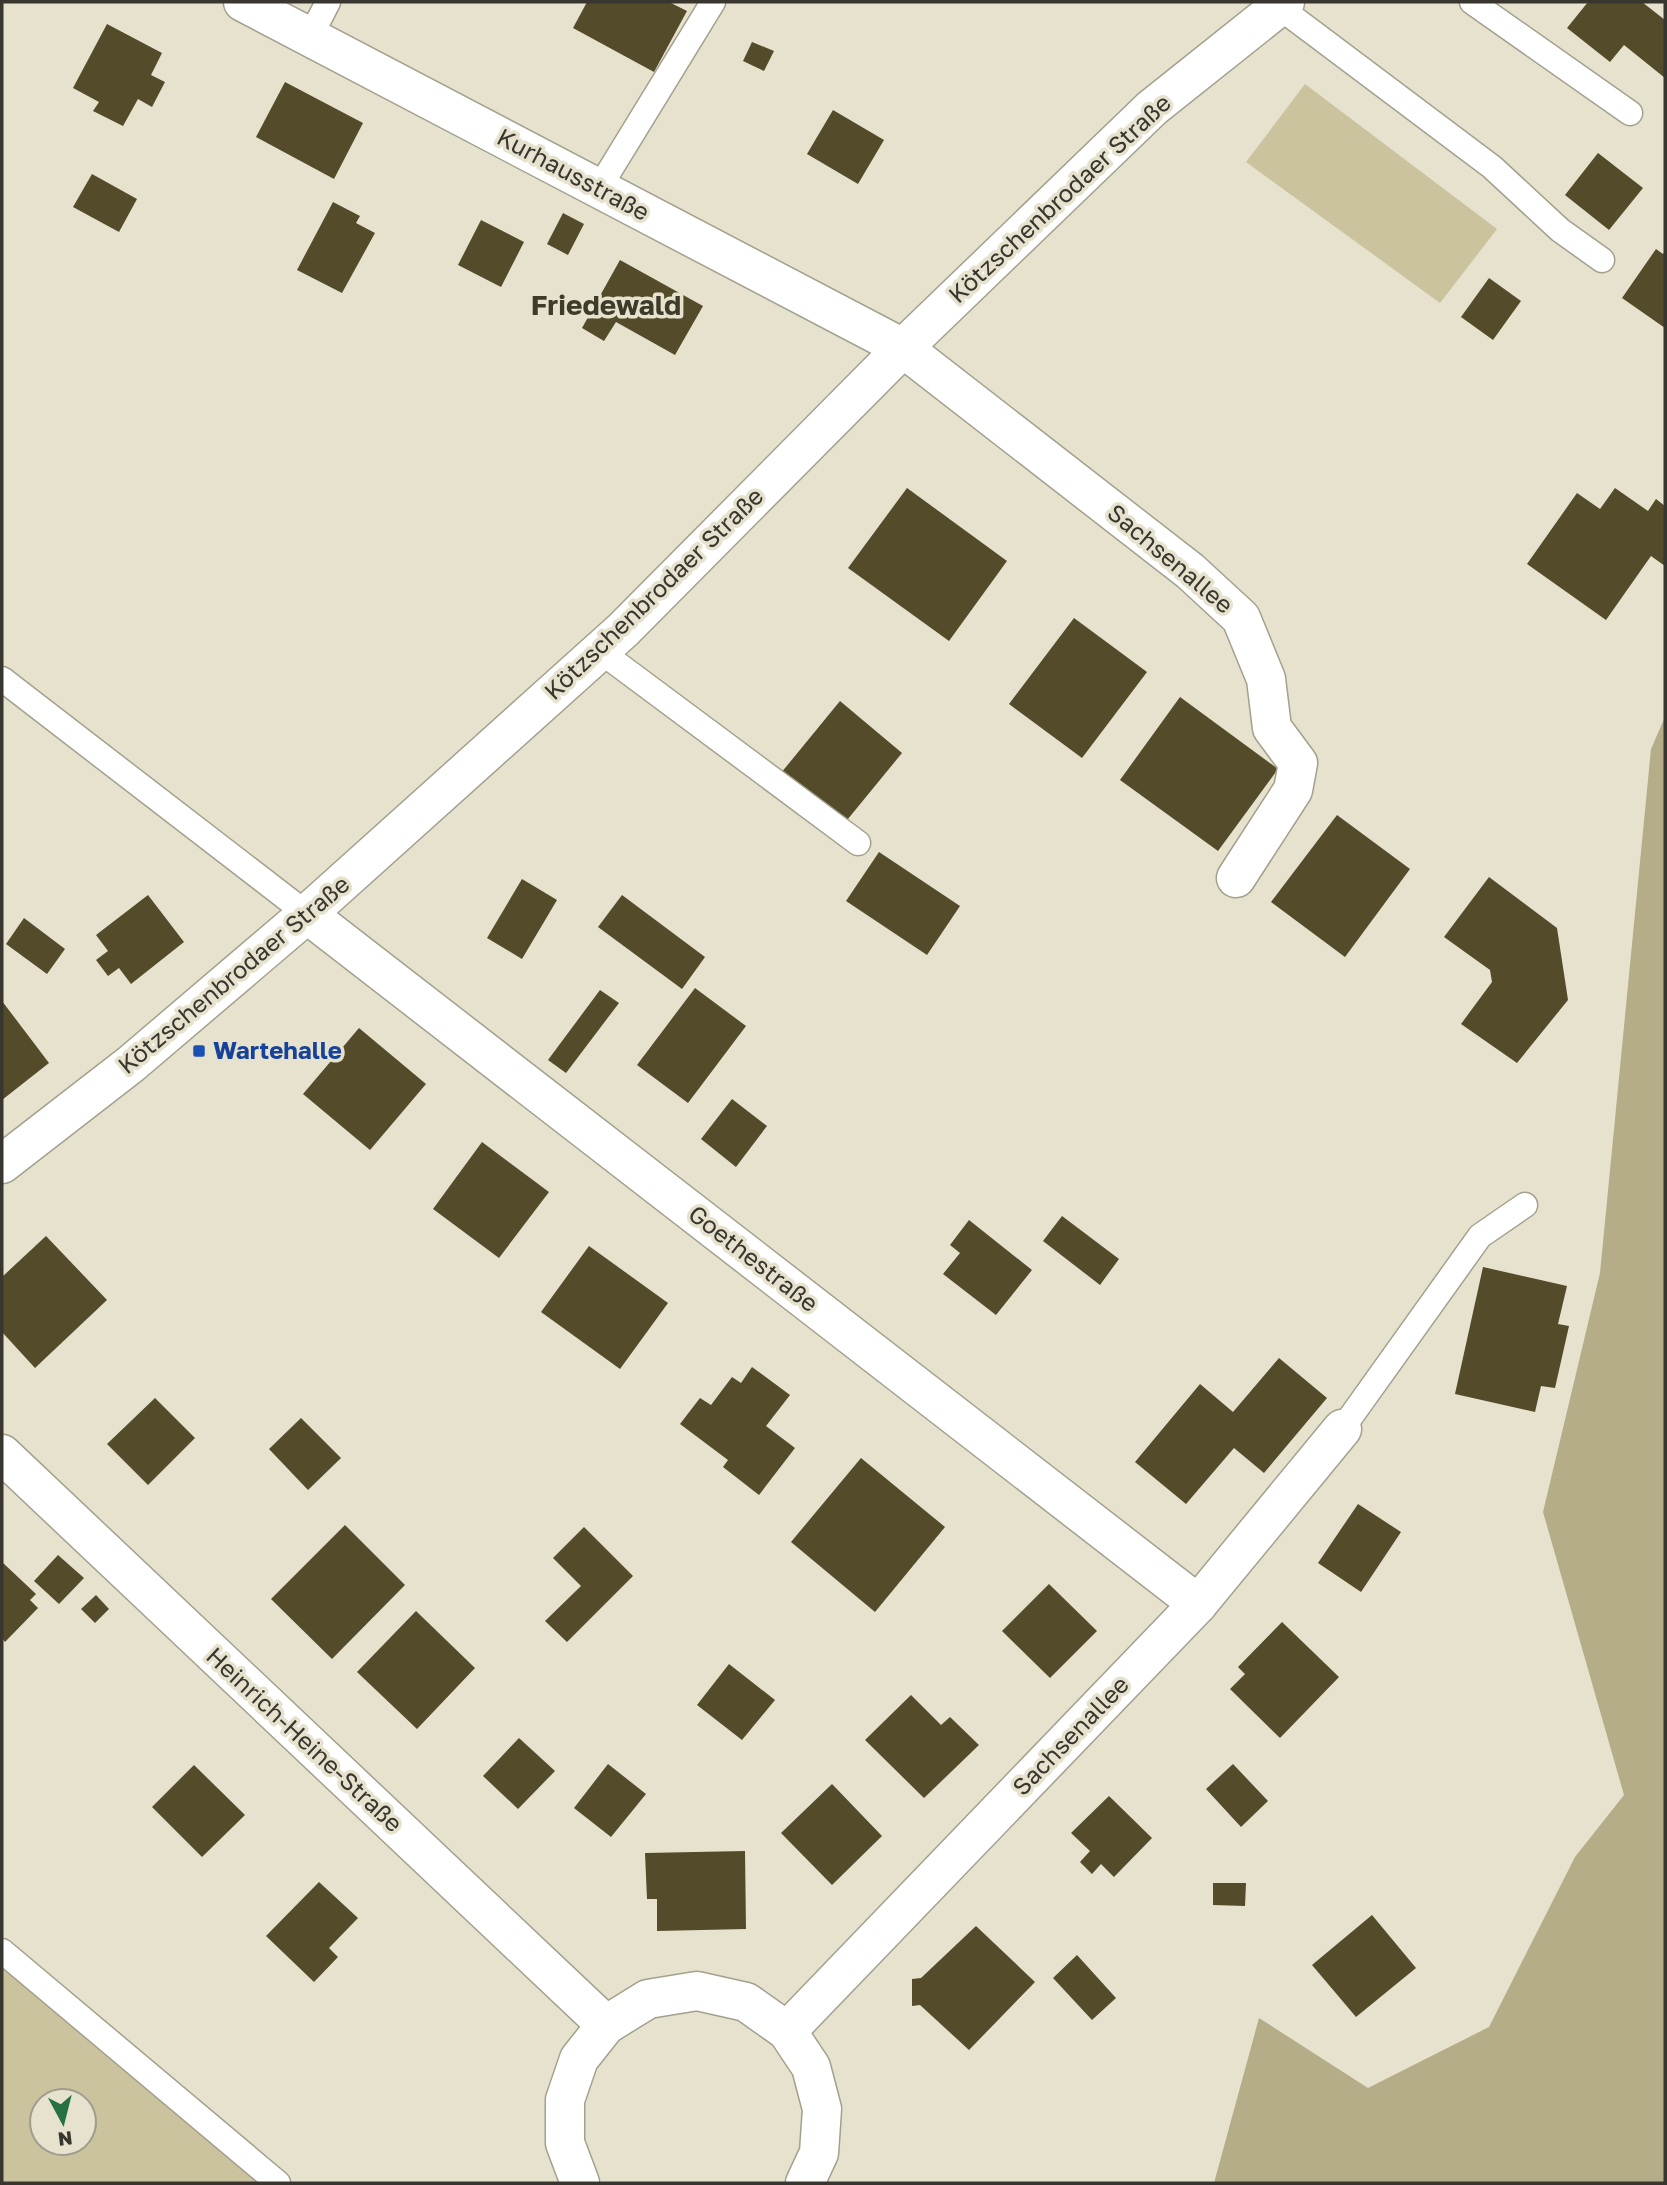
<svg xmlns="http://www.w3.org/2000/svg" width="1667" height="2185" font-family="'Golos Text',sans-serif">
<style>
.green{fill:#cbc39d;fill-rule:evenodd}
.forest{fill:#b4ad87}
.building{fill:#534b29}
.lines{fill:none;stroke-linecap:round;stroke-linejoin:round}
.service-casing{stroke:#a3a08d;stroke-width:27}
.minor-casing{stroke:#a3a08d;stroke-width:41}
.tertiary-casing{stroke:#a3a08d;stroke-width:41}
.service{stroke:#fff;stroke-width:24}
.minor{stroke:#fff;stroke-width:38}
.tertiary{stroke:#fff;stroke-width:38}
.transit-dot{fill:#1a4fb4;stroke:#e6e2ce;stroke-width:2.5}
.labels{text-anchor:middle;stroke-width:7;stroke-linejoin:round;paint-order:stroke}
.street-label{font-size:24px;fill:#38362e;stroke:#e6e2ce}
.transit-label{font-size:24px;font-weight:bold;fill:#164399;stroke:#e6e2ce;text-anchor:start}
.quarter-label{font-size:28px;font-weight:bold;fill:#3f3b2b;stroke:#e6e2ce}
</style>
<rect width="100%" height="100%" fill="#e6e2ce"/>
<g class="green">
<path d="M1305 84 1497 229 1440 303 1246 162Z"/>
<path d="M2 1958 280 2183H2ZM42 2101H84V2143H42Z"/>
</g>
<path class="forest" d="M1665 717V2183H1214L1259 2018 1368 2088 1489 2027 1575 1857 1624 1795 1543 1512 1600 1273 1651 749Z"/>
<g class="building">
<path d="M587 2H669L687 11 654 72 573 28Z"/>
<path d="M1588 2H1642L1665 20V78L1624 45 1610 62 1567 28Z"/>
<path d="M107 24 162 53 151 75 165 82 152 107 138 99 123 126 93 111 99 102 73 88Z"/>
<path d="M752 42 774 51 764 71 743 61Z"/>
<path d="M285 82 363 123 334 179 256 137Z"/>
<path d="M833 110 884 140 858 184 807 154Z"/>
<path d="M1598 153 1643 188 1609 230 1565 195Z"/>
<path d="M92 174 137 199 119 232 73 207Z"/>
<path d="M333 202 360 216 356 223 375 233 342 293 297 270Z"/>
<path d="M563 213 584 224 568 255 547 244Z"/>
<path d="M481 220 524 242 501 287 458 265Z"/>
<path d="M1656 249 1663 254 1665 251V328L1622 298Z"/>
<path d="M620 260 703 306 675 355 616 322 604 341 582 328Z"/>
<path d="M1489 278 1521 301 1493 340 1461 317Z"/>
<path d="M907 488 1007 561 949 641 848 568Z"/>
<path d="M1615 488 1648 511 1656 499 1665 506V566L1651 556 1606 620 1527 564 1577 493 1600 509Z"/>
<path d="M1074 618 1147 672 1082 758 1009 704Z"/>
<path d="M1180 697 1278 769 1218 851 1120 780Z"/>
<path d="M840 701 902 753 843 825 781 773Z"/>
<path d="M1337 815 1410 869 1345 957 1271 902Z"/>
<path d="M879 852 960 906 927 955 846 901Z"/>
<path d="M1489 877 1557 928 1568 1000 1517 1063 1461 1024 1492 982 1490 970 1444 937Z"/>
<path d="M522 879 557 900 522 959 487 938Z"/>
<path d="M148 895 184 942 131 984 119 968 108 976 96 960 108 951 96 935Z"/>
<path d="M622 895 705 957 682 989 598 927Z"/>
<path d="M24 918 65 949 47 974 6 944Z"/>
<path d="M695 988 746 1026 688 1103 637 1065Z"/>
<path d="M600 990 619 1003 566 1073 548 1060Z"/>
<path d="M2 1001 49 1063 2 1100Z"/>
<path d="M359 1028 426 1084 370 1150 303 1094Z"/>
<path d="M732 1099 767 1126 736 1167 701 1139Z"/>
<path d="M482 1142 549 1192 499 1258 433 1209Z"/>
<path d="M1062 1216 1119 1259 1100 1285 1043 1241Z"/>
<path d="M969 1220 1032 1270 996 1315 943 1274 960 1253 950 1245Z"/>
<path d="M46 1236 107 1300 35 1368 2 1332V1277Z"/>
<path d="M589 1246 668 1303 620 1369 541 1312Z"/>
<path d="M1483 1267 1567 1286 1558 1324 1569 1326 1555 1388 1541 1386 1535 1412 1455 1394Z"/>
<path d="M1279 1358 1327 1398 1264 1473 1234 1448 1186 1504 1135 1462 1200 1384 1233 1412Z"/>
<path d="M752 1367 790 1395 766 1426 795 1448 759 1495 723 1467 728 1460 680 1424 700 1398 711 1405 732 1377 741 1383Z"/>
<path d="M155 1398 195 1438 148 1485 107 1444Z"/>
<path d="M301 1418 341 1458 308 1490 269 1449Z"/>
<path d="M861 1458 945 1527 875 1612 791 1542Z"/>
<path d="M1358 1504 1401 1532 1361 1592 1318 1563Z"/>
<path d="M345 1525 405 1585 332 1659 271 1599Z"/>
<path d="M584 1527 633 1576 567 1642 545 1621 581 1586 553 1558Z"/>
<path d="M58 1555 84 1578 59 1604 34 1581Z"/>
<path d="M2 1562 36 1594 30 1600 38 1608 5 1642 2 1638Z"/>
<path d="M1049 1584 1097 1631 1050 1678 1002 1631Z"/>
<path d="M96 1595 109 1609 95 1623 81 1609Z"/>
<path d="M416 1611 475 1668 417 1729 357 1672Z"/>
<path d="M1282 1622 1339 1677 1280 1738 1230 1689 1245 1674 1238 1667Z"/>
<path d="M729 1664 775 1700 742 1740 697 1705Z"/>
<path d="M911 1695 941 1725 950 1717 979 1745 924 1798 865 1740Z"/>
<path d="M519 1738 555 1771 518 1809 483 1776Z"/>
<path d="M608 1764 646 1794 611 1837 574 1808Z"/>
<path d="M1233 1764 1268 1801 1241 1827 1206 1789Z"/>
<path d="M194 1765 245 1815 202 1857 152 1807Z"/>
<path d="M832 1784 882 1836 832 1885 781 1833Z"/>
<path d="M1109 1796 1152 1838 1114 1877 1101 1864 1092 1874 1080 1862 1090 1851 1071 1833Z"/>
<path d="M745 1851 746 1929 657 1931V1899H647L645 1853Z"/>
<path d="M319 1882 358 1918 329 1948 338 1957 314 1982 266 1936Z"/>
<path d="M1213 1883H1246L1245 1906 1213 1905Z"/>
<path d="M1372 1915 1416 1968 1356 2017 1312 1965Z"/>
<path d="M976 1926 1035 1982 969 2050 920 2005 912 2006V1979L921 1978Z"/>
<path d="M1077 1955 1116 1998 1092 2020 1053 1978Z"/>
</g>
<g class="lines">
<g class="service-casing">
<g id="service">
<path d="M1472 2 1630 113"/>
<path d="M1279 7 1492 167 1560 230 1602 260"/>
<path d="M310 37 328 2"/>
<path d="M599 188 713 2"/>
<path d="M600 651 858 843"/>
<path d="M2 679 307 914"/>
<path d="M1342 1429 1480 1236 1525 1205"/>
<path d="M2 1951 278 2183"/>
</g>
</g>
<g class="minor-casing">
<g id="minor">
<path d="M243 2 903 348 1190 571 1241 618 1266 679 1272 728 1298 763 1293 790 1236 878"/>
<path d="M307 914 1198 1604"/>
<path d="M2 1454 606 2025"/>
<path d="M787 2031 1198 1604 1342 1429"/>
<path d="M580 2183 565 2143V2100L579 2059 606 2025 648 1999 697 1991 746 2002 787 2031 811 2067 822 2109 819 2153 805 2183"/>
</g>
</g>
<g class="tertiary-casing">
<path id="tertiary" d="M2 1164 131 1064 307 914 623 630 903 348 1152 108 1285 2"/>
</g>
<use href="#service" class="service"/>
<use href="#minor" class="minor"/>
<use href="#tertiary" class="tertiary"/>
</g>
<rect class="transit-dot" x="192" y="1044" width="14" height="14" rx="3.5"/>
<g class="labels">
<g class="street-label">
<text transform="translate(573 175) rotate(28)" y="8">Kurhausstraße</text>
<text transform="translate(1060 199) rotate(-43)" y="8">Kötzschenbrodaer Straße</text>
<text transform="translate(1170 559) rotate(40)" y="8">Sachsenallee</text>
<text transform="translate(654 594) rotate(-44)" y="8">Kötzschenbrodaer Straße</text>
<text transform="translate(234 975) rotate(-40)" y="8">Kötzschenbrodaer Straße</text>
<text transform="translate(753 1259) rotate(38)" y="8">Goethestraße</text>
<text transform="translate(1071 1736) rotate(-46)" y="8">Sachsenallee</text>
<text transform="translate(304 1740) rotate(43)" y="8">Heinrich-Heine-Straße</text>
</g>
<g class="transit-label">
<text x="213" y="1059">Wartehalle</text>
</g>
<g class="quarter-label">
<text x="606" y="315">Friedewald</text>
</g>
</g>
<rect width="1667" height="2185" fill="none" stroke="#38362e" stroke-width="7"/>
<g transform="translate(63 2122) rotate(173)"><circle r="33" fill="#e6e2ce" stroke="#a09d8e" stroke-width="2"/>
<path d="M0-5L12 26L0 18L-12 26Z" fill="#26713f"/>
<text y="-10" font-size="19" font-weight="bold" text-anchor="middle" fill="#38362e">N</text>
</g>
</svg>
